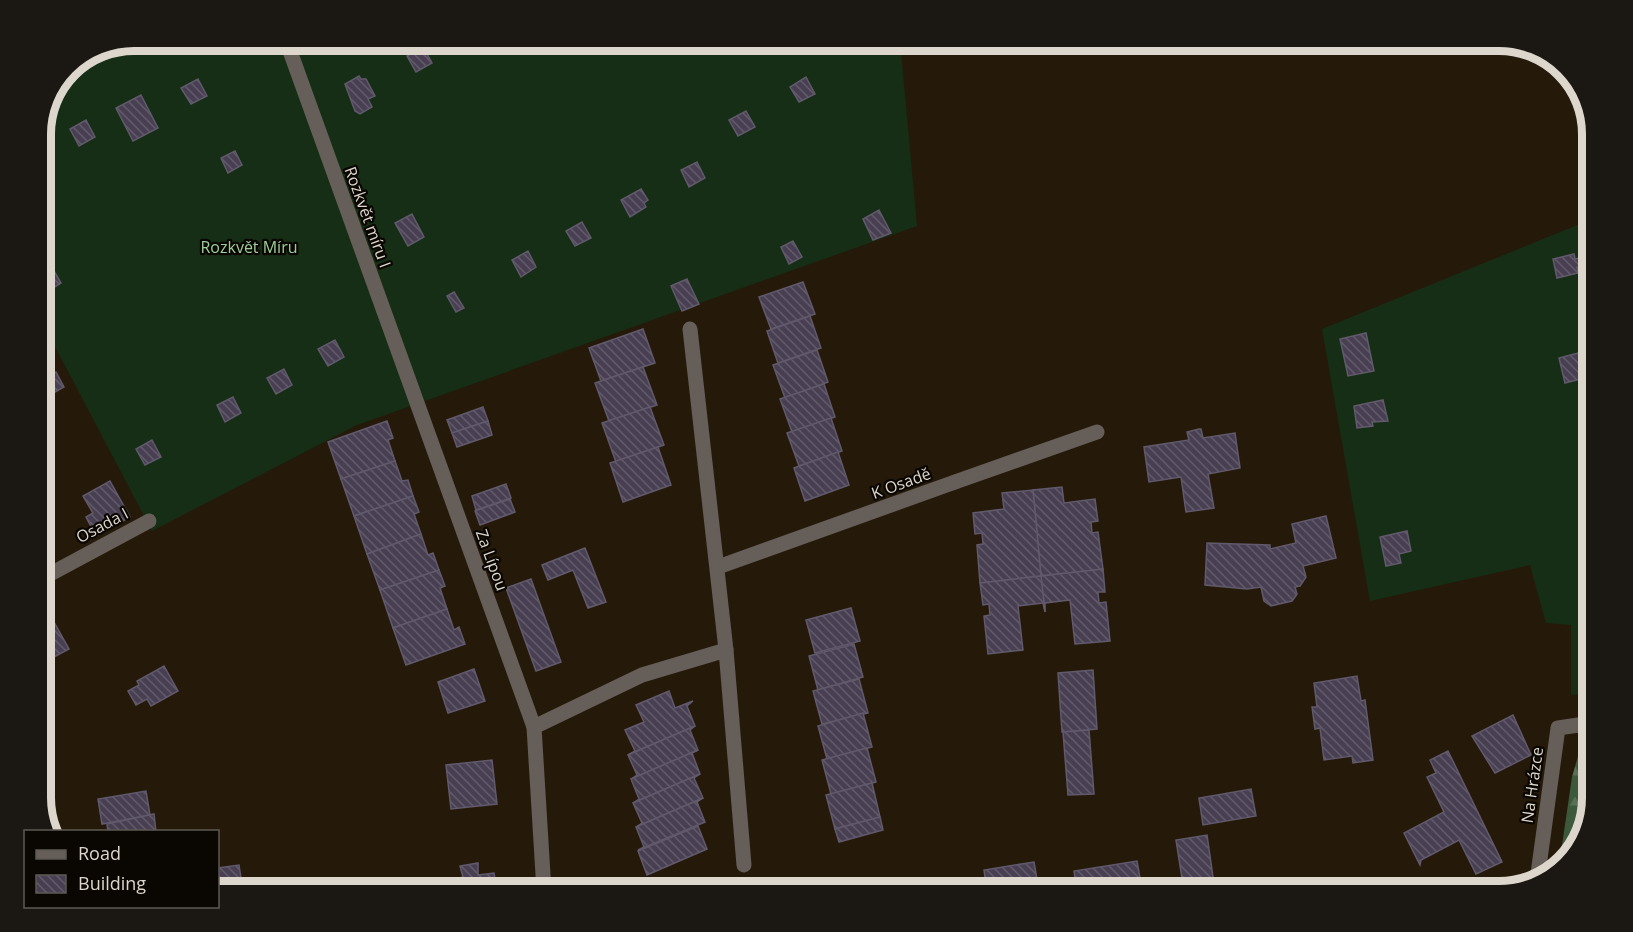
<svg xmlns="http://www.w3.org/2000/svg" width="1633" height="932" font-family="'Open Sans',sans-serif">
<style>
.forest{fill:url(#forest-firs)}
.garden{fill:#162e15}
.building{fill:url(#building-back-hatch);stroke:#61596c;stroke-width:1.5}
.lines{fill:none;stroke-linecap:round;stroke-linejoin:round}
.lane{stroke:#665e58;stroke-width:15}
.street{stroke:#665e58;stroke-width:15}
.labels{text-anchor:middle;stroke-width:4.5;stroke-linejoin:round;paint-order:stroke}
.street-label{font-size:16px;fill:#ddd6cc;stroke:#0a0602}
.park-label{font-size:16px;fill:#9cce99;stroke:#0a0602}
.rim{fill:none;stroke:#ddd6cc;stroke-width:8}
</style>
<defs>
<pattern id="forest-firs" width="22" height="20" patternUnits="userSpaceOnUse" patternTransform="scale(1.5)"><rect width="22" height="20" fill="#3c5a3b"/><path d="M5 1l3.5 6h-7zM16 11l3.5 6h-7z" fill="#587156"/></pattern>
<pattern id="building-back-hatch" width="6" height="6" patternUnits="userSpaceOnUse" patternTransform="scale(1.5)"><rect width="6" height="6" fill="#484052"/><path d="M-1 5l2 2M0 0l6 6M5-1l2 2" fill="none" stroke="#625b6a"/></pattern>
</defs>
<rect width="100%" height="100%" fill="#251a0a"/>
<path class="forest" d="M1592 744V798L1580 844 1559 866 1572 777 1581 746Z"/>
<g class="garden">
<path d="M134 41H900L917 226 357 425 152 531 41 320V128L68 68Z"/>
<path d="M1592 219V693L1571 695V625L1546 623 1530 565 1370 601 1322 329Z"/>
</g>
<g class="building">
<path d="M467 40H480L470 46Z"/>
<path d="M423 47 432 63 416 72 407 56Z"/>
<path d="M359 76 361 79H366L375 96 368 99 372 107 360 114 355 111 345 84Z"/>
<path d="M806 77 815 94 799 102 790 87Z"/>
<path d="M198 79 207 96 191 104 181 88Z"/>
<path d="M141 95 158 128 133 141 116 108Z"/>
<path d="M746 111 755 127 738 136 729 120Z"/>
<path d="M86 120 95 137 79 146 70 129Z"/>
<path d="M235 151 242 165 228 173 221 158Z"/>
<path d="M697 162 705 178 689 187 681 170Z"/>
<path d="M641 189 648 200 644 203 646 207 630 217 621 200Z"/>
<path d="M879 210 891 233 873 240 863 219Z"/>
<path d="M412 214 424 237 408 246 395 223Z"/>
<path d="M582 222 591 238 575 246 566 231Z"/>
<path d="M793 241 802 257 789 264 781 247Z"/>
<path d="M528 251 536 267 521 277 512 260Z"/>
<path d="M1574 254 1575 259 1579 258 1581 267H1577L1578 273 1557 278 1553 259Z"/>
<path d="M54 271 61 283 50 290 42 278Z"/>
<path d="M687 279 699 304 682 311 671 286Z"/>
<path d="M803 282 815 314 771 329 759 297Z"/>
<path d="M454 292 464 308 456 312 447 296Z"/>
<path d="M810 316 821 348 778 363 767 331Z"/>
<path d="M643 329 655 363 601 381 589 348Z"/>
<path d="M1366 333 1374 371 1348 376 1340 339Z"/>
<path d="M335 340 344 357 328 366 318 349Z"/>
<path d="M817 350 828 382 785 398 773 365Z"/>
<path d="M1586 351 1592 376 1565 383 1559 358Z"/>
<path d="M643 367 657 405 609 421 595 383Z"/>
<path d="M284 369 292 385 276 394 267 378Z"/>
<path d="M56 372 64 387 41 400V380Z"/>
<path d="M824 384 835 417 792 432 780 399Z"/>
<path d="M233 397 241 413 225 422 217 405Z"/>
<path d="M1383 400 1388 421 1372 422 1373 426 1357 428 1354 406Z"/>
<path d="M483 407 488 421 452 433 447 420Z"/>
<path d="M650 407 664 445 616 462 602 423Z"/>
<path d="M831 418 842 451 799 466 787 433Z"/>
<path d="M387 421 393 438 388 440 395 461 341 479 328 442Z"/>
<path d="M488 421 492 435 457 447 452 433Z"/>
<path d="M1199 429H1201L1203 438 1235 433 1240 468 1208 474 1214 508 1186 512 1181 477 1149 482 1144 447 1189 440 1187 432Z"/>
<path d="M41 433 50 452 41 457Z"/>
<path d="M152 440 161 457 145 465 136 449Z"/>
<path d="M658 447 671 485 623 502 610 463Z"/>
<path d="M838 452 849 485 805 501 794 468Z"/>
<path d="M395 461 402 481 408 480 413 496 354 516 341 479Z"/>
<path d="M110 481 130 517 96 536 86 517 93 513 83 496Z"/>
<path d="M506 484 511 498 476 510 472 496Z"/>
<path d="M1062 487 1064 503 1095 499 1098 521 1091 522 1092 533 1098 532 1103 569 1041 576 1033 490Z"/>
<path d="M1033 490 1041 576 980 583 977 545 983 544 982 533 975 534 973 513 1004 509 1002 493Z"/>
<path d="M413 496 419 512 414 514 421 534 367 554 354 516Z"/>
<path d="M510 499 515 512 480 525 475 511Z"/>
<path d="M1326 516 1336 558 1303 566 1306 577 1300 586 1295 587 1297 594 1292 601 1271 606 1264 601 1261 587 1247 589 1205 585 1207 543 1270 545V549L1296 543 1292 524Z"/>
<path d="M1407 531 1411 551 1399 554 1401 563 1386 566 1380 537Z"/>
<path d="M421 534 428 555 433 553 439 570 380 590 367 554Z"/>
<path d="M585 548 606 602 588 608 573 570 548 580 542 565Z"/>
<path d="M1103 569 1105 592H1098L1099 603 1106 602 1110 641 1075 644 1070 600 1045 603V612L1041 576Z"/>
<path d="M439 570 445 586 440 588 447 609 393 628 380 590Z"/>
<path d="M1041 576 1045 612 1043 603 1018 606 1023 650 988 654 984 616 990 615 989 604 983 605 980 583Z"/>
<path d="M531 579 561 662 536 671 506 588Z"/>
<path d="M851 608 860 641 815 653 806 620Z"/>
<path d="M447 609 454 630 459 627 465 644 406 665 393 628Z"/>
<path d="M54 622 69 649 41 664V629Z"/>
<path d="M854 644 863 677 818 690 809 656Z"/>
<path d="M164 666 178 691 151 706 147 699 136 705 128 691 139 685 137 681Z"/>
<path d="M474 669 485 701 448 713 438 682Z"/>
<path d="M1093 670 1097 729 1062 732 1058 673Z"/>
<path d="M1357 676 1361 701 1365 700 1373 760 1353 763 1352 756 1324 760 1320 728 1315 729 1312 707H1317L1314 683Z"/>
<path d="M859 679 868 713 822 724 813 691Z"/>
<path d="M669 691 675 708 693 701 687 706 695 726 628 755 635 751 625 730 644 722 636 705Z"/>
<path d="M863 713 872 747 827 759 818 726Z"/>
<path d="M1513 715 1531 755 1495 773 1472 736Z"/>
<path d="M695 726 690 730 698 750 631 779 637 775 628 755Z"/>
<path d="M1089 730 1094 794 1068 795 1063 732Z"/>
<path d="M867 748 876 782 831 794 822 760Z"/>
<path d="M698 750 692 753 700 774 633 803 639 799 631 779Z"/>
<path d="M1448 751 1502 862 1476 874 1459 840 1421 860 1420 865 1404 833 1444 812 1427 777 1436 773 1430 760Z"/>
<path d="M492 760 497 804 451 809 446 765Z"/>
<path d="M700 774 694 778 703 798 636 827 642 823 633 803Z"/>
<path d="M872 783 880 817 835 829 826 795Z"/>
<path d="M1251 789 1256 816 1203 825 1199 798Z"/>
<path d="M146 791 150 815 102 824 98 799Z"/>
<path d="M703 798 697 802 705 822 638 850 644 847 636 827Z"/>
<path d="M154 814 156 832H108L107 824Z"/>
<path d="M880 817 883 830 839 842 835 829Z"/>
<path d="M698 826 707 849 647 875 638 851Z"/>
<path d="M1207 835 1215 891H1184L1176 840Z"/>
<path d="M1137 861 1140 878 1135 884 1137 891H1077L1074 871Z"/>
<path d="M1034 862 1039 891H987L984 870Z"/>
<path d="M478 863V875L494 873 497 891H397V888L443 881 444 885 455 883V879L463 877 460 866Z"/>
<path d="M239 865 243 891H218V868Z"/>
</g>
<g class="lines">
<path class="lane" d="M955 482 1097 432"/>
<g class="street">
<path d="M286 40 534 727"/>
<path d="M690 329 726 650"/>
<path d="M718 567 955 482"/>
<path d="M41 579 149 521"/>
<path d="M41 799 54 832"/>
<path d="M1537 881 1558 728 1592 723"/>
<path d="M544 891 534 727 642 675 726 650 744 865"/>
</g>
</g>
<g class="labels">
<g class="street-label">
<text transform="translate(368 217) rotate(70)" y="6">Rozkvět míru I</text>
<text transform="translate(901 483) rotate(-20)" y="6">K Osadě</text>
<text transform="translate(102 525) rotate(-28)" y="6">Osada I</text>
<text transform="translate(492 560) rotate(70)" y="6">Za Lípou</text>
<text transform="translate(1532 785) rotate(-82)" y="6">Na Hrázce</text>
</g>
<g class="park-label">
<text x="249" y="253">Rozkvět Míru</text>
</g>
</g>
<path d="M0 0H1633V932H0ZM134 51H1499A83 83 0 0 1 1582 134V798A83 83 0 0 1 1499 881H134A83 83 0 0 1 51 798V134A83 83 0 0 1 134 51Z" fill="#1b1712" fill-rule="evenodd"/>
<path class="rim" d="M134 51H1499A83 83 0 0 1 1582 134V798A83 83 0 0 1 1499 881H134A83 83 0 0 1 51 798V134A83 83 0 0 1 134 51Z"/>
<rect x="24" y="830" width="195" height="78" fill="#0a0602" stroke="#5e5953" stroke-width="1.5"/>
<rect x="36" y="850" width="30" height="9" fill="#665e58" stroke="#5e5953" stroke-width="1.5"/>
<text x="78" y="860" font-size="18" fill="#ddd6cc">Road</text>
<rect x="36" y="875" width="30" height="18" fill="url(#building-back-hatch)" stroke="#5e5953" stroke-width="1.5"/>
<text x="78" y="890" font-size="18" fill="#ddd6cc">Building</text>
</svg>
